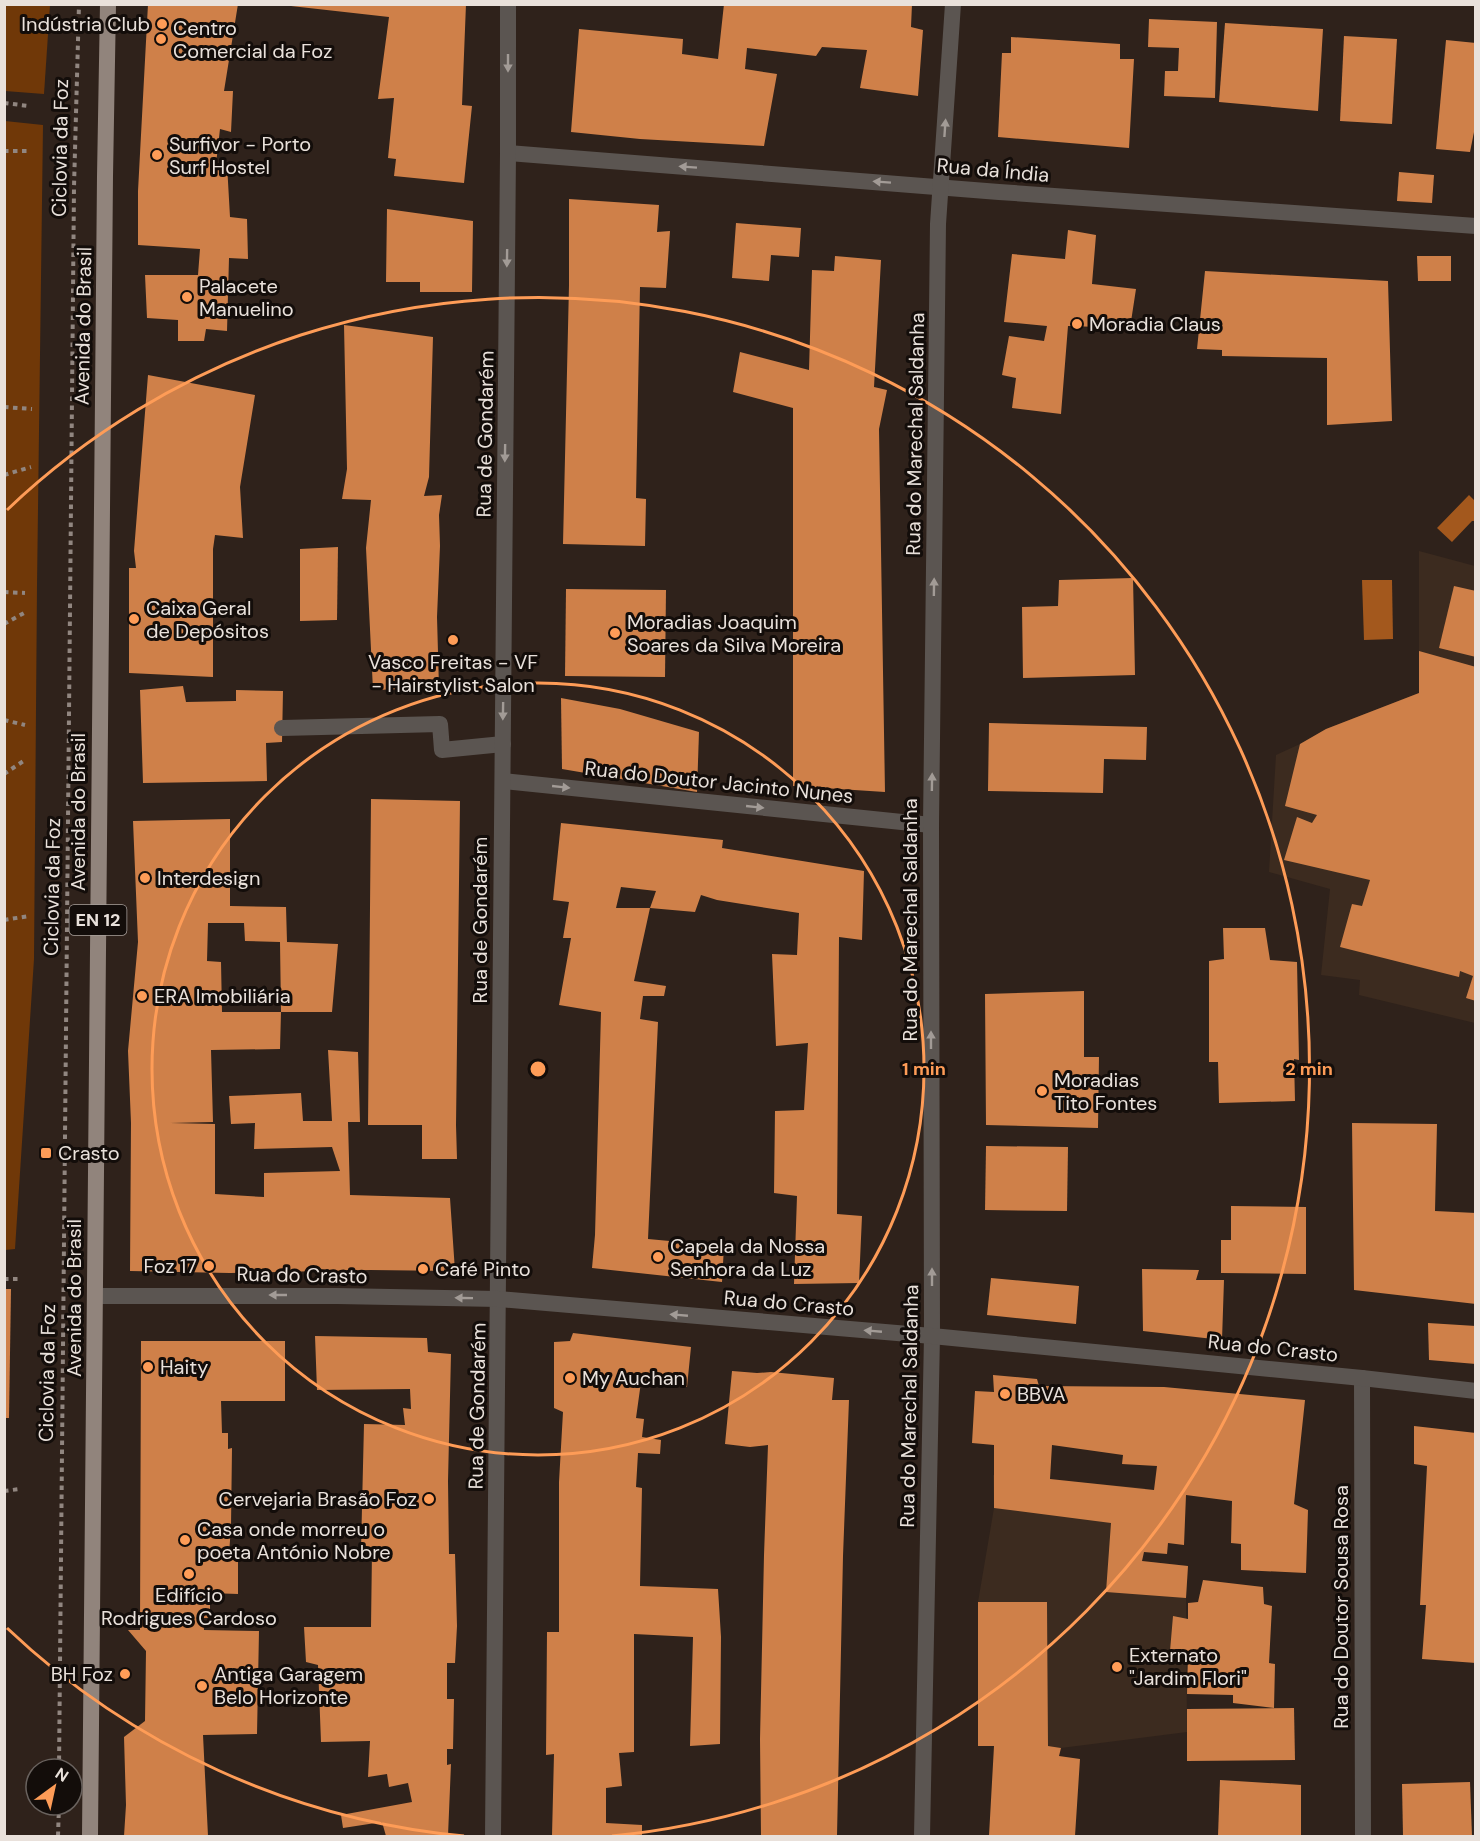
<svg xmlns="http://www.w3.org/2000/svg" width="1480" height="1841" font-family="'DM Sans',sans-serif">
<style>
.built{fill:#3c2b1f}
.green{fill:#703808}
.water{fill:#a3581d}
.building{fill:#cf8049;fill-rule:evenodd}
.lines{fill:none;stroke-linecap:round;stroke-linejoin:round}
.path{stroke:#918680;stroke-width:4;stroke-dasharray:4.5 4.5;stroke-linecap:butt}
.pedestrian{stroke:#5b5551;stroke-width:16}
.minor{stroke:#5b5551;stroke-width:16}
.tertiary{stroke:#5b5551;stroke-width:16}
.primary{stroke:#91847c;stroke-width:16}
.oneway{fill:#a29b96}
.ring{fill:none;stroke:#fe9c57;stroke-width:3}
.poi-dot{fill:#fe9c57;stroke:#130d0a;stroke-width:2}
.labels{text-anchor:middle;stroke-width:6;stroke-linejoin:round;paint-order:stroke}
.shield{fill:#130d0a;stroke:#a9a19c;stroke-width:1.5}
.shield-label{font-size:18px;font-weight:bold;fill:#e9e1db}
.poi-label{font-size:20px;fill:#e9e1db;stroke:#130d0a;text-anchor:start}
.street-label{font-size:20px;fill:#e9e1db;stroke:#130d0a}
.centre{fill:#fe9c57;stroke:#130d0a;stroke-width:3}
.ring-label{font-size:18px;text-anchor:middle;font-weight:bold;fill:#fe9c57;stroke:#130d0a;stroke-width:6;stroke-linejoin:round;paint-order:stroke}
</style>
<rect width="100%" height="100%" fill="#2f221b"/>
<g class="built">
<path d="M1419 551 1475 566V1023L1359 995 1360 980 1321 975 1330 889 1269 872 1276 755 1300 744 1326 729 1419 693Z"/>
<path d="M993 1475 1145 1488 1142 1561 1188 1566 1186 1598 1187 1732 1061 1748 1048 1746 1047 1602H978L994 1508Z"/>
</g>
<g class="green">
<path d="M4 5H50L44 94 5 91Z"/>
<path d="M5 121 43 125 37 586 34 959 15 1249 5 1250Z"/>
</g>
<g class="water">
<path d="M1469 495 1475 501V521H1472L1452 542 1437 528Z"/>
<path d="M1362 580H1392L1393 639 1364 640Z"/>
</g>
<g class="building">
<path d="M148 4H238L224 91H233L231 132 220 129 216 164H227L230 217 247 219 248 259 229 258 227 331 206 329 204 341H178V320L147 318 145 275H198L200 249 138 245V191Z"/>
<path d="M291 4H466L462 105 472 106 464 183 394 176 396 159 388 158 394 98 378 99 389 17 291 6Z"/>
<path d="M724 4H912L911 27 923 30 918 96 860 88 867 50 822 47 816 56 747 48 745 69 777 74 764 146 640 139 571 132 579 29 683 39 682 54 718 59Z"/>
<path d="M1149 19 1217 22 1215 98 1164 96 1165 71H1178L1179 48 1148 47Z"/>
<path d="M1225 23 1323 29 1318 111 1219 102Z"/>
<path d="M1344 36 1397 39 1392 124 1340 121Z"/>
<path d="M1011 37 1120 44V59H1134L1129 148 998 137 1002 53H1011Z"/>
<path d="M1446 40 1476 43V122L1470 152 1436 149Z"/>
<path d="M1399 172 1434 175 1432 203 1397 201Z"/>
<path d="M569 199 659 205 657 232 670 231 666 288 640 287 636 498 646 499 645 546 563 544 569 285Z"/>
<path d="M387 209 473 221 472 292H420V282H386Z"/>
<path d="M736 223 801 228 799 257 771 255 769 281 732 278Z"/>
<path d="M1068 230 1096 235 1092 284 1136 289 1130 328 1068 326 1061 414 1012 408 1016 378 1002 375 1009 336 1044 341 1047 326 1004 322 1012 254 1065 259Z"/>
<path d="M835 256 881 260 874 387 887 390 879 429 885 792 793 786V408L733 392 740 352 809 370 812 270 834 271Z"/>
<path d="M1417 256H1451V281H1418Z"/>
<path d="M1205 271 1388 281 1392 421 1327 425V358L1222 356V350L1197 349Z"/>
<path d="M344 325 433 337 429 477 424 496 442 495 439 515 440 546 437 617 439 688 373 690 366 548 371 500 342 499 347 469Z"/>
<path d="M148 375 255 395 240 487 243 538 215 535 213 549V677L129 673V568H136L134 551Z"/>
<path d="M338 547 337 620 300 621V549Z"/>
<path d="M1133 578 1135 675 1023 678 1022 607 1058 606 1059 580Z"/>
<path d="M1454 586 1476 591V657L1439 648Z"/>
<path d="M566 589 666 590 665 677 565 676Z"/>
<path d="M1419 651 1476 667V1001L1466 998 1473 976 1460 971 1459 977 1340 947 1352 904 1362 906 1370 880 1284 860 1297 817 1312 823 1317 815 1285 806 1300 744 1326 729 1419 693Z"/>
<path d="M183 686 186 702 236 701V690L283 691 282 742 266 743 267 781 143 783 140 690Z"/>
<path d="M561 698 620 709 699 732 697 792 562 769Z"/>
<path d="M989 723 1147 727 1146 760 1104 759 1103 793 988 791Z"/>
<path d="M371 799 460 801 456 1125 457 1159H422V1125H368Z"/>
<path d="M230 819V906L286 907 287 942 338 944 332 1012H281L280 942 245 941 244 923H208L207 961 221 962 222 1012H281L280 1049 211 1050 213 1122 170 1123 215 1124V1194L264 1197V1173L340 1171 332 1147 254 1149 255 1123 231 1124 229 1096 301 1093 303 1121H332L328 1050 358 1052 360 1122H348L350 1195 450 1198 455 1271 370 1270 230 1273 130 1271 131 1123 128 1051 138 942 133 821Z"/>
<path d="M561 823 723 840 722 848 864 871 862 940 839 937 837 1214 862 1216 859 1283 794 1284 797 1196 774 1193 775 1111 804 1110 808 1043 776 1046 772 954 797 955 799 913 717 900 701 895 695 912 650 908 656 891 621 887 616 908H650L634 981 666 986 664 996H643L640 1019 658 1022 648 1239 724 1246 722 1282 592 1268 595 1235 601 1012 559 1005 571 938H563L569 902 553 900Z"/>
<path d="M1223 928H1265L1270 960 1297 962 1299 1060 1294 1059 1295 1101 1219 1103 1218 1062H1209V961L1224 959Z"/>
<path d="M1084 991V1057H1099L1098 1128 986 1125 985 994Z"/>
<path d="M1352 1123 1437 1124 1435 1211 1476 1213V1304L1354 1290Z"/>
<path d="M986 1146 1068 1147 1067 1211 985 1210Z"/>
<path d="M1231 1206 1306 1207V1274L1221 1273V1240H1231Z"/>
<path d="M1142 1269 1199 1270 1196 1280H1224L1222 1340 1143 1331Z"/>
<path d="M991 1278 1079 1286 1076 1324 987 1315Z"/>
<path d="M4 1289H11L9 1418H4Z"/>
<path d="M1428 1323 1476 1326V1364L1429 1360Z"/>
<path d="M573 1333 691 1347 687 1387 641 1382 636 1418 644 1419 642 1437 661 1440 660 1454 638 1453 636 1487 642 1488 640 1586 718 1589 721 1637 720 1744 690 1746 693 1637 634 1634V1752L619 1753 622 1786 606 1788V1823L642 1825V1836H552L554 1754 546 1755 547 1632H559V1482L563 1412 554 1408V1342L570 1341Z"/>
<path d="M315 1336 427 1338 428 1352 451 1354 448 1481 449 1554H455L457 1626 455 1663H447V1699H454L453 1749H447V1765L451 1764 448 1836H386L382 1822 343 1828 341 1815 412 1802 408 1783 389 1787 387 1774 368 1777 370 1741 321 1742 318 1665 306 1662 304 1627H371L372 1551 361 1550 364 1424 405 1425 403 1408 411 1409 410 1389 317 1390Z"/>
<path d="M141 1341H285V1401H221L222 1433H228V1449L232 1448 231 1527 229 1554H238V1594L210 1593V1618H203L204 1630 259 1631 257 1734 203 1735 208 1836H124L126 1805 124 1737 145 1721 146 1651 128 1630H140Z"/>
<path d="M732 1371 757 1373 771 1372 834 1378 832 1400H849L843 1556 837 1836H761L760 1739 764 1555 768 1445 750 1447 725 1444Z"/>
<path d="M993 1375 1037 1379 1039 1386 1164 1387 1305 1400 1294 1504 1308 1510 1306 1573 1241 1570V1544L1231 1543 1232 1501 1186 1495 1184 1545 1168 1543 1167 1554 1144 1552 1142 1561 1188 1566 1186 1598 1106 1592 1111 1523 994 1508V1445L972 1443 975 1391 994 1392ZM1052 1445 1123 1455 1122 1464 1157 1466 1154 1490 1050 1479Z"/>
<path d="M1414 1426 1476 1433V1663L1422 1659 1426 1605H1420L1427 1466 1414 1464Z"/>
<path d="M1203 1580 1263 1587 1264 1604 1272 1606 1269 1663 1275 1664 1274 1708 1233 1703V1695L1187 1694 1188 1653 1170 1651 1173 1616 1188 1619V1603L1198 1602Z"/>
<path d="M978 1602H1047L1048 1746 1061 1748 1059 1756 1080 1759 1075 1836H989L994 1746H978Z"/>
<path d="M1294 1708 1295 1760 1187 1761V1709Z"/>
<path d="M1220 1780 1301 1785V1836H1218Z"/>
<path d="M1470 1782 1472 1836H1403L1402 1784Z"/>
</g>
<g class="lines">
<g class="path">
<path d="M4 103 29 106"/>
<path d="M4 151H31"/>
<path d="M4 407 32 409"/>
<path d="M4 475 31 467"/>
<path d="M4 592 25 593"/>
<path d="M4 624 24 613"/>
<path d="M4 720 25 725"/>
<path d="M4 774 25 760"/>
<path d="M4 920 29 916"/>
<path d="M4 1279H21"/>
<path d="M4 1491 20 1489"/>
<path d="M59 1769 74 187 79 4"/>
<path d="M58 1836 59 1805"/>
</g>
<path class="pedestrian" d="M282 728 440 724 442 750 503 744"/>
<g class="minor">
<path d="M508 153 999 192 1476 226"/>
<path d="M503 781 931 825"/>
<path d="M1362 1378 1363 1836"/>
<path d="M493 1836 508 153V4"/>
<path d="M922 1836 932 1336 931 825 938 224 953 4"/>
</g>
<path class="tertiary" d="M96 1296H337L499 1299 932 1336 1362 1378 1476 1391"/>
<path class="primary" d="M90 1836 105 176 108 4"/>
</g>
<defs><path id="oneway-solid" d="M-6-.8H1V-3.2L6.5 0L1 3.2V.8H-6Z" transform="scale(1.5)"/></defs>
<g class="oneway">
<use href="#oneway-solid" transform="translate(508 63) rotate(90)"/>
<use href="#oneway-solid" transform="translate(945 128) rotate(-86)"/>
<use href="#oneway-solid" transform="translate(688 167) rotate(-176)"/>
<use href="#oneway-solid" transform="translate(882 182) rotate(-176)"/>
<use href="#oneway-solid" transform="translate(507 258) rotate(91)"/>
<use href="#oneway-solid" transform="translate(505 453) rotate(91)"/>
<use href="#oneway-solid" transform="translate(934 587) rotate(-89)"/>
<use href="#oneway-solid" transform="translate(503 711) rotate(91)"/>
<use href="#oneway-solid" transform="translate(932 782) rotate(-89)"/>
<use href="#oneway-solid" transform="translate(561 787) rotate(6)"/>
<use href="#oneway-solid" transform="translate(755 807) rotate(6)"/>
<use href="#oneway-solid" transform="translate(931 1040) rotate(-90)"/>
<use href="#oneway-solid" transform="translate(932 1277) rotate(-90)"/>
<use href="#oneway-solid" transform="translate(278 1295) rotate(-180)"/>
<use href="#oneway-solid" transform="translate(464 1298) rotate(-179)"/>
<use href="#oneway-solid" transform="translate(679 1315) rotate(-175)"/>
<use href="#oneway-solid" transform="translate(873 1331) rotate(-175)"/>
</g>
<g class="ring">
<circle cx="538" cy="1069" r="386"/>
<path d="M464 1836A771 771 0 0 1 7 1628M7 510A771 771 0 1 1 612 1836"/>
</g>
<g class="poi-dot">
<circle cx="162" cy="24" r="6"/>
<circle cx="161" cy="39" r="6"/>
<circle cx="157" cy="155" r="6"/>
<circle cx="187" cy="297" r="6"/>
<circle cx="1077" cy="324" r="6"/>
<circle cx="134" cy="619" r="6"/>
<circle cx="615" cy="633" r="6"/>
<circle cx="453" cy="640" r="6"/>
<circle cx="145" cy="878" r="6"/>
<circle cx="142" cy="996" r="6"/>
<circle cx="1042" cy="1091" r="6"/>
<rect x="40" y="1147" width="12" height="12" rx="3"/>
<circle cx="658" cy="1257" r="6"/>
<circle cx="209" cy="1266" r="6"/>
<circle cx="423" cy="1269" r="6"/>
<circle cx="148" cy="1367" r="6"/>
<circle cx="570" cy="1378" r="6"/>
<circle cx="1005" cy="1394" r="6"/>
<circle cx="429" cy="1499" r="6"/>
<circle cx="185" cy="1540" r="6"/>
<circle cx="189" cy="1574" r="6"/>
<circle cx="1117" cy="1667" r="6"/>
<circle cx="125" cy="1674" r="6"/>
<circle cx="202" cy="1686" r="6"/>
</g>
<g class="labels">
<rect class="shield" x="69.5" y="905" width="57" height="30" rx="4.5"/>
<g class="shield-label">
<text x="98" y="926">EN 12</text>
</g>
<g class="poi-label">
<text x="150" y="31" text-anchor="end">Indústria Club</text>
<text x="173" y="35">Centro<tspan x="173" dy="23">Comercial da Foz</tspan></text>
<text x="169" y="151">Surfivor - Porto<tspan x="169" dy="23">Surf Hostel</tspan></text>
<text x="199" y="293">Palacete<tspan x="199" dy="23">Manuelino</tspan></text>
<text x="1089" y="331">Moradia Claus</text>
<text x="146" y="615">Caixa Geral<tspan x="146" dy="23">de Depósitos</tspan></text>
<text x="627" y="629">Moradias Joaquim<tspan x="627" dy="23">Soares da Silva Moreira</tspan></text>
<text x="453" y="669" text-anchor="middle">Vasco Freitas - VF<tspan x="453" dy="23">- Hairstylist Salon</tspan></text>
<text x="157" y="885">Interdesign</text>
<text x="154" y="1003">ERA Imobiliária</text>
<text x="1054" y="1087">Moradias<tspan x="1054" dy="23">Tito Fontes</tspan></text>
<text x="58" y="1160">Crasto</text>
<text x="670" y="1253">Capela da Nossa<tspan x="670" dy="23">Senhora da Luz</tspan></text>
<text x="197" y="1273" text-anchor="end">Foz 17</text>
<text x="435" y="1276">Café Pinto</text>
<text x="160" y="1374">Haity</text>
<text x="582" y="1385">My Auchan</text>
<text x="1017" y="1401">BBVA</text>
<text x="417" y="1506" text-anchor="end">Cervejaria Brasão Foz</text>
<text x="197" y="1536">Casa onde morreu o<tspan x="197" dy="23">poeta António Nobre</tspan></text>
<text x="189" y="1602" text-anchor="middle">Edifício<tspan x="189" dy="23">Rodrigues Cardoso</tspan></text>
<text x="1129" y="1662">Externato<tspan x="1129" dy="23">"Jardim Flori"</tspan></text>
<text x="113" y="1681" text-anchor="end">BH Foz</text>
<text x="214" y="1681">Antiga Garagem<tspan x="214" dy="23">Belo Horizonte</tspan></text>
</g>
<g class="street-label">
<text transform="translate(60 148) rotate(-89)" y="7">Ciclovia da Foz</text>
<text transform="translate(993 170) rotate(5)" y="7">Rua da Índia</text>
<text transform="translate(83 326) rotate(-89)" y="7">Avenida do Brasil</text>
<text transform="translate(485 434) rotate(-89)" y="7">Rua de Gondarém</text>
<text transform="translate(915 434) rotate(-89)" y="7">Rua do Marechal Saldanha</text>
<text transform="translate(719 782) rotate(6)" y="7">Rua do Doutor Jacinto Nunes</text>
<text transform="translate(78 812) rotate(-90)" y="7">Avenida do Brasil</text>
<text transform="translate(52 887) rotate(-89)" y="7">Ciclovia da Foz</text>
<text transform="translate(480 920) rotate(-90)" y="7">Rua de Gondarém</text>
<text transform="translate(910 920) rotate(-90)" y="7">Rua do Marechal Saldanha</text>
<text transform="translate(302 1275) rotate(1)" y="7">Rua do Crasto</text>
<text transform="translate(74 1298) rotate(-90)" y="7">Avenida do Brasil</text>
<text transform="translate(789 1303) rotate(5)" y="7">Rua do Crasto</text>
<text transform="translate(1273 1348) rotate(6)" y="7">Rua do Crasto</text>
<text transform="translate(47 1373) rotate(-89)" y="7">Ciclovia da Foz</text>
<text transform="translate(477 1406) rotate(-89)" y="7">Rua de Gondarém</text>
<text transform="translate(909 1406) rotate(-89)" y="7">Rua do Marechal Saldanha</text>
<text transform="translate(1341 1607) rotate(-90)" y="7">Rua do Doutor Sousa Rosa</text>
</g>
</g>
<circle cx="538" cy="1069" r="9" class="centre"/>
<g class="ring-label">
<text x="924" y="1075">1 min</text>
<text x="1309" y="1075">2 min</text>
</g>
<rect width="1480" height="1841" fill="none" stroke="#e9e1db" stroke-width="12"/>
<g transform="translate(54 1787) rotate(33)"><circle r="28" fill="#130d0a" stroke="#69625e" stroke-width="1.5"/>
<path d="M0-4.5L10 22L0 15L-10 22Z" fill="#fe9c57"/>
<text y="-9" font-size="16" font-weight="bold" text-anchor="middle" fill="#e9e1db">N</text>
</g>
</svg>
